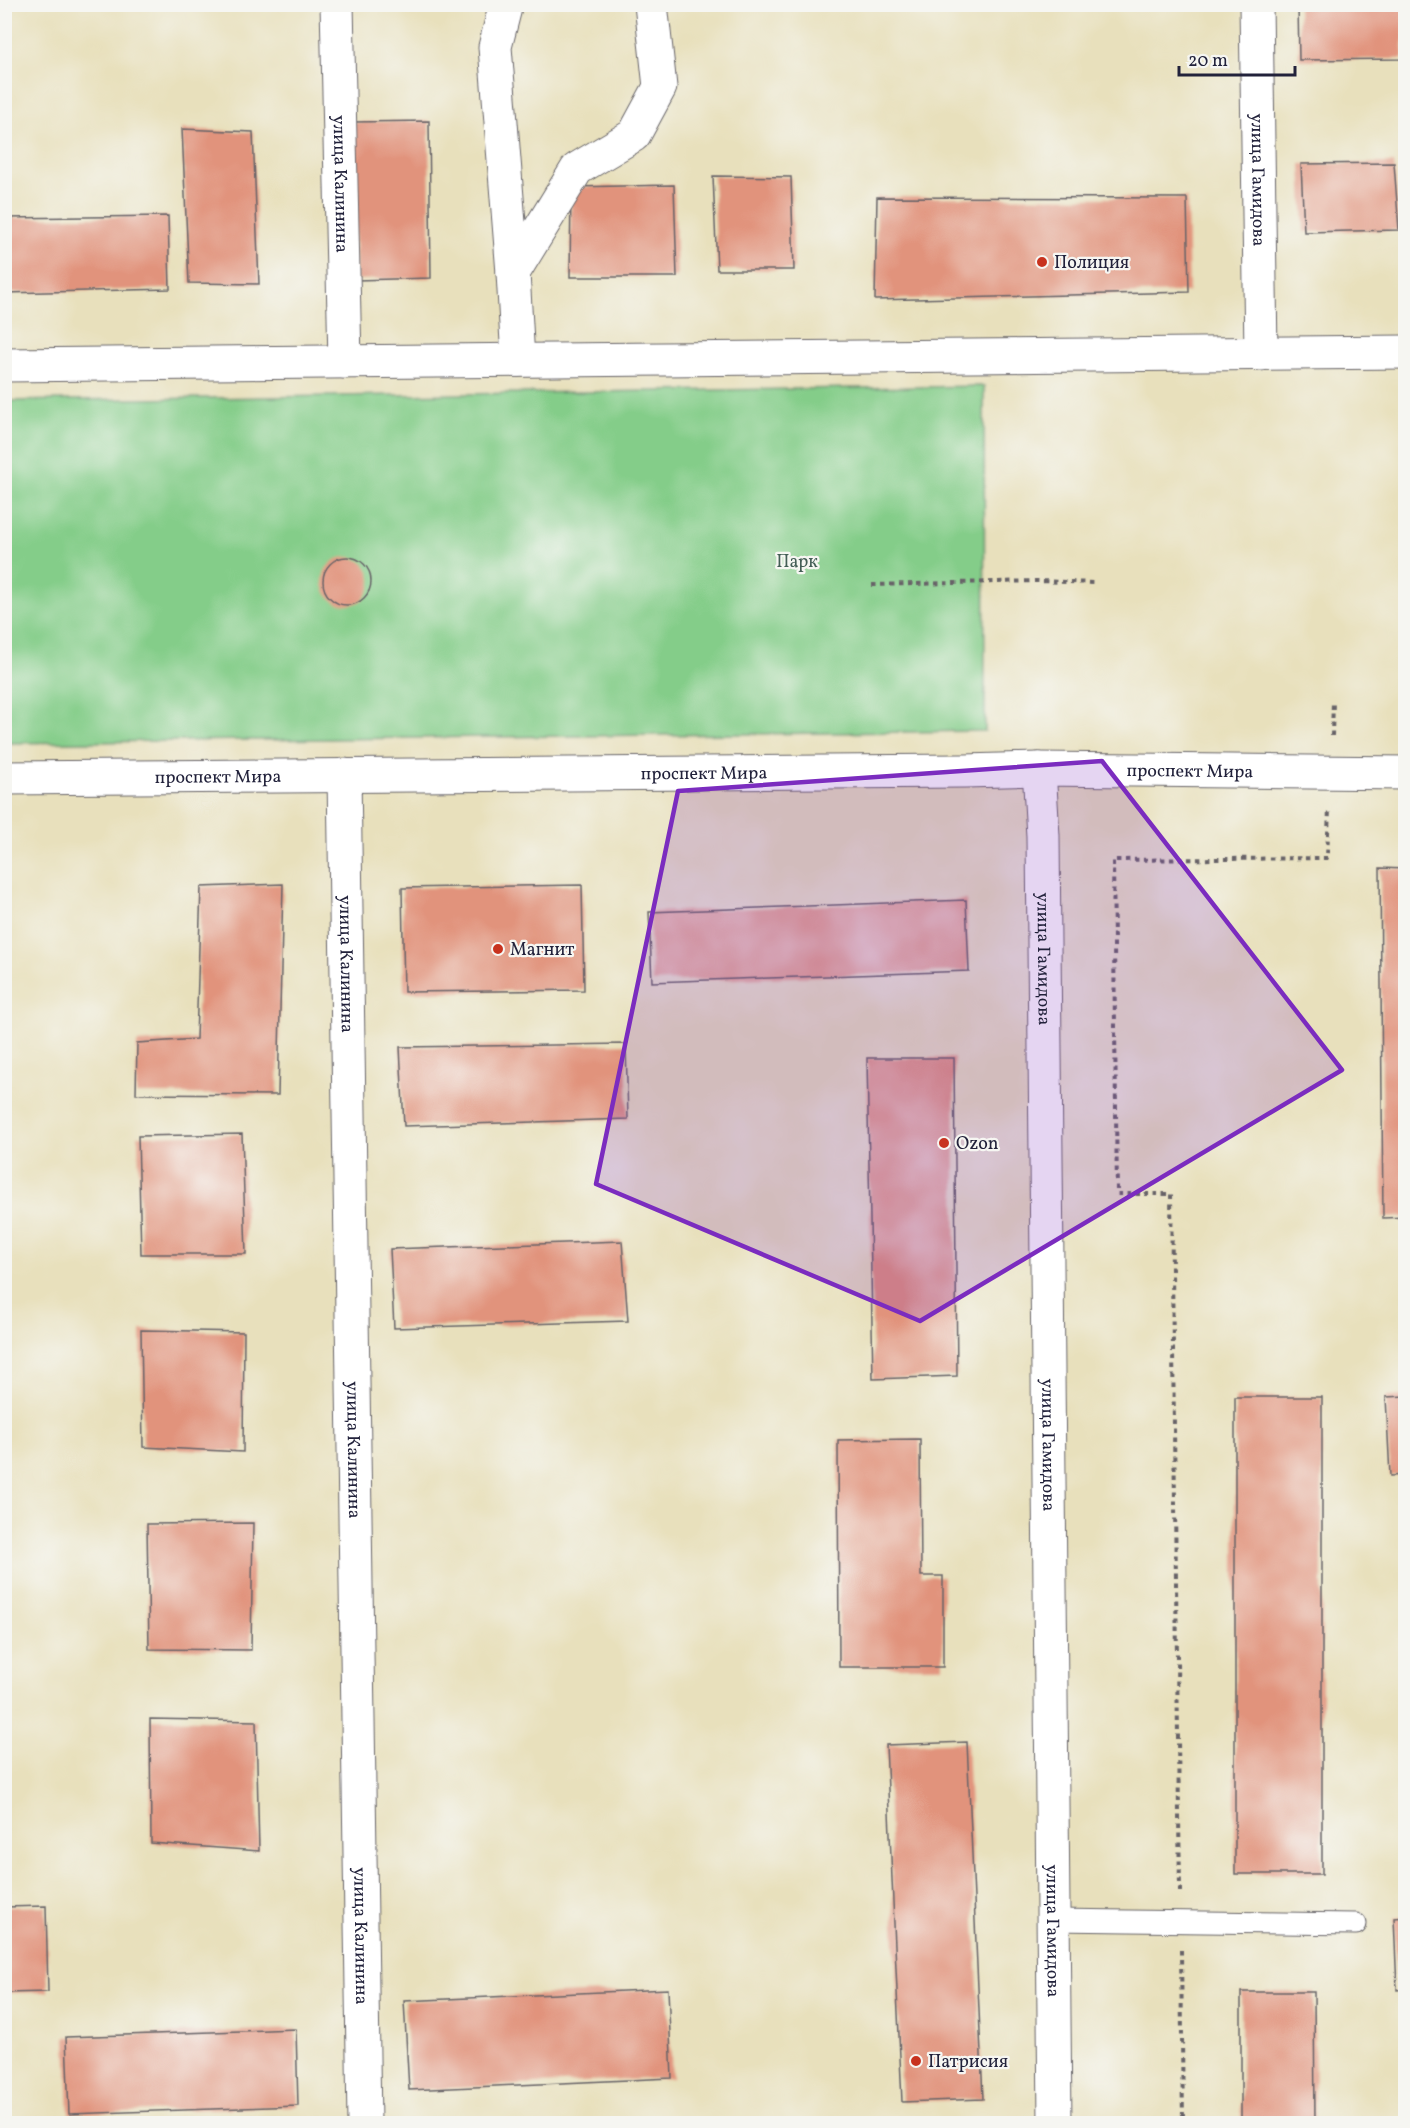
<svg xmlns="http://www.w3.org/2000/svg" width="1410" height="2128" font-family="Vollkorn,serif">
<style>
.green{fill:#84cd89;stroke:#537862;stroke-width:1.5}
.building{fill:#e1937b}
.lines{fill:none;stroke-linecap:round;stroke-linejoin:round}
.lane-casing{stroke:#676468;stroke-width:23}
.street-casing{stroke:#676468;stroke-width:35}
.path{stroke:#676468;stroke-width:4;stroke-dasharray:4.5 4.5;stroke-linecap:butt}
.lane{stroke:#fff;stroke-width:21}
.street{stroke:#fff;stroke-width:33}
.marked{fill:#7b2cbf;fill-opacity:0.2;stroke:#7b2cbf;stroke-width:4.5;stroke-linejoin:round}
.poi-dot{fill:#c8321e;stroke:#f6f6f2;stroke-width:2}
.labels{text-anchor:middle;stroke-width:4.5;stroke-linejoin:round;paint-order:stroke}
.street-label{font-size:18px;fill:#22223b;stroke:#f6f6f2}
.poi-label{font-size:18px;fill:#22223b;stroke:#f6f6f2;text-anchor:start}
.park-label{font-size:18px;fill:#445e56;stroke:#f6f6f2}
</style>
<rect width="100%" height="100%" fill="#f6f6f2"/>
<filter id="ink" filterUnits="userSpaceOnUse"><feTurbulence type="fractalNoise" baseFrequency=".0167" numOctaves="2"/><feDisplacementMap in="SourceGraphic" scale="12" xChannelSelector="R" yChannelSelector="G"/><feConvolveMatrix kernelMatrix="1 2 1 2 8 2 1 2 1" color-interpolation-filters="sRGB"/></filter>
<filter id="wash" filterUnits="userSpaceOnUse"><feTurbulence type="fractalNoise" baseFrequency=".008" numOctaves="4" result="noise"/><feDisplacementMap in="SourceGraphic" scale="24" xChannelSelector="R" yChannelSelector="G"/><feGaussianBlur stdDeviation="1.35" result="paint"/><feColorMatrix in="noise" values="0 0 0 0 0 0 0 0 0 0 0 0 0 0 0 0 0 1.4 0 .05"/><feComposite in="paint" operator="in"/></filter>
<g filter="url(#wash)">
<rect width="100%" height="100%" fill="#e8e0bc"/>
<path class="green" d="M984 386 985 731 5 743V401Z"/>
<g id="blocks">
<g class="building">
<path d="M1298 4H1406L1403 59 1299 60Z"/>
<path d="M429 121 431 278 356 280 352 122Z"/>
<path d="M182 129 253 132 259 284 189 283Z"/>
<path d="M1394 163 1399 230 1304 232 1301 164Z"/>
<path d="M713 176 791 177 794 270H717Z"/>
<path d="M674 185 677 277H570L571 187Z"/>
<path d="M877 197 1187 198 1189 292 875 300Z"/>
<path d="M168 216 170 289 4 293V218Z"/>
<circle cx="347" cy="581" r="24"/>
<path d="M1380 868 1406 869V1217L1383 1218Z"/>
<path d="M283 884 278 1095 136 1094 137 1043 196 1039 201 887Z"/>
<path d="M582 885 584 990 404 992 402 888Z"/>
<path d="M966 900 969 971 652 982 649 912Z"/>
<path d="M626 1044 628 1119 404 1126 400 1047Z"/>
<path d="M867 1058H954L957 1376 873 1379Z"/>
<path d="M242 1134 246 1254H141L138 1136Z"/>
<path d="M622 1241 628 1321 394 1328 390 1249Z"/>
<path d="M141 1330 244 1332 243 1452 143 1447Z"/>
<path d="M1406 1396V1475L1390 1476 1386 1397Z"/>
<rect x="1235" y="1397" width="87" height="477"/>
<path d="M920 1439 921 1576H943V1667H839L838 1440Z"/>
<path d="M253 1523 251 1650 149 1649 147 1524Z"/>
<path d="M150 1719 256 1721 259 1851 151 1843Z"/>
<path d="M967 1742 983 2099 902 2102 886 1745Z"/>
<path d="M46 1906 48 1992 4 1993V1907Z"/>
<path d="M1406 1917V1989L1397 1990 1394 1918Z"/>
<path d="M668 1989 672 2078 409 2090 404 2001Z"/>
<path d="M1241 1992H1314L1315 2124H1241Z"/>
<path d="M296 2029 298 2106 69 2114 66 2037Z"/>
</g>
</g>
</g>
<g filter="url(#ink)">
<use href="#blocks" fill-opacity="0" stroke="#676468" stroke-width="1.5"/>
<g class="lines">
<g class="lane-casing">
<path id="lane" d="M1054 1920 1356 1924"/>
</g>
<g class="street-casing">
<g id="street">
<path id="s1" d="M337 4 345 362"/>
<path d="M506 4 495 47 513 273 518 360"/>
<path id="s2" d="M1256 4 1261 354"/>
<path d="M513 273 577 169 634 135 660 87 651 4"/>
<path d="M4 365 1406 352"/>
<path id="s3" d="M1039 769 1043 836 1055 2124"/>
<path id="s4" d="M344 775 364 2124"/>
<path id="s5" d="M4 778 965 771 1039 769 1406 773"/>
</g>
</g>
<g class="path">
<path d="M872 585 1037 581 1096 583"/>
<path d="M1332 736 1333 700"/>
<path d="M1180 1892 1171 1194H1117L1113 860 1327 858 1329 809"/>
<path d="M1181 1950 1183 2124"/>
</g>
<use href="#lane" class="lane"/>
<use href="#street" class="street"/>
</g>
</g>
<path class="marked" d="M1102 761 1342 1070 920 1321 596 1184 678 791Z"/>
<g class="poi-dot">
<circle cx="1042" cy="262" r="6"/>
<circle cx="498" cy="949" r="6"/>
<circle cx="944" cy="1143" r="6"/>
<circle cx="916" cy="2061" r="6"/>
</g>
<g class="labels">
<g class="street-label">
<text dy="6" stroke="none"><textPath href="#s2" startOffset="176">улица Гамидова</textPath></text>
<text dy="6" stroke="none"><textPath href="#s1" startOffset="180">улица Калинина</textPath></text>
<text dy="6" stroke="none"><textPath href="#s5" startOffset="1186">проспект Мира</textPath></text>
<text dy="6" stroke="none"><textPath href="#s5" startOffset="700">проспект Мира</textPath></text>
<text dy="6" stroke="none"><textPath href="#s5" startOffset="214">проспект Мира</textPath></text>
<text dy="6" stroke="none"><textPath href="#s3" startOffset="190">улица Гамидова</textPath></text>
<text dy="6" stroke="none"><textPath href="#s4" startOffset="189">улица Калинина</textPath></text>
<text dy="6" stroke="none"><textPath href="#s3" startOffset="676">улица Гамидова</textPath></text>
<text dy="6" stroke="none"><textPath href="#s4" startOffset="675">улица Калинина</textPath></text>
<text dy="6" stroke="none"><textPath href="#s3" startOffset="1162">улица Гамидова</textPath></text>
<text dy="6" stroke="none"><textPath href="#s4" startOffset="1161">улица Калинина</textPath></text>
</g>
<g class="poi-label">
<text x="1054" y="268">Полиция</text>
<text x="510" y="955">Магнит</text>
<text x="956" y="1149">Ozon</text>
<text x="928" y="2067">Патрисия</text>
</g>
<g class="park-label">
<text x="797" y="567">Парк</text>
</g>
</g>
<rect width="1410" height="2128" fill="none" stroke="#f6f6f2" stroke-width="24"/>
<path d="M1179 66v9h116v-9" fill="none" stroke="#22223b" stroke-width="3"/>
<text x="1188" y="66" font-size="18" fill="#22223b" stroke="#f6f6f2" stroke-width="4.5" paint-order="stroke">20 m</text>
</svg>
